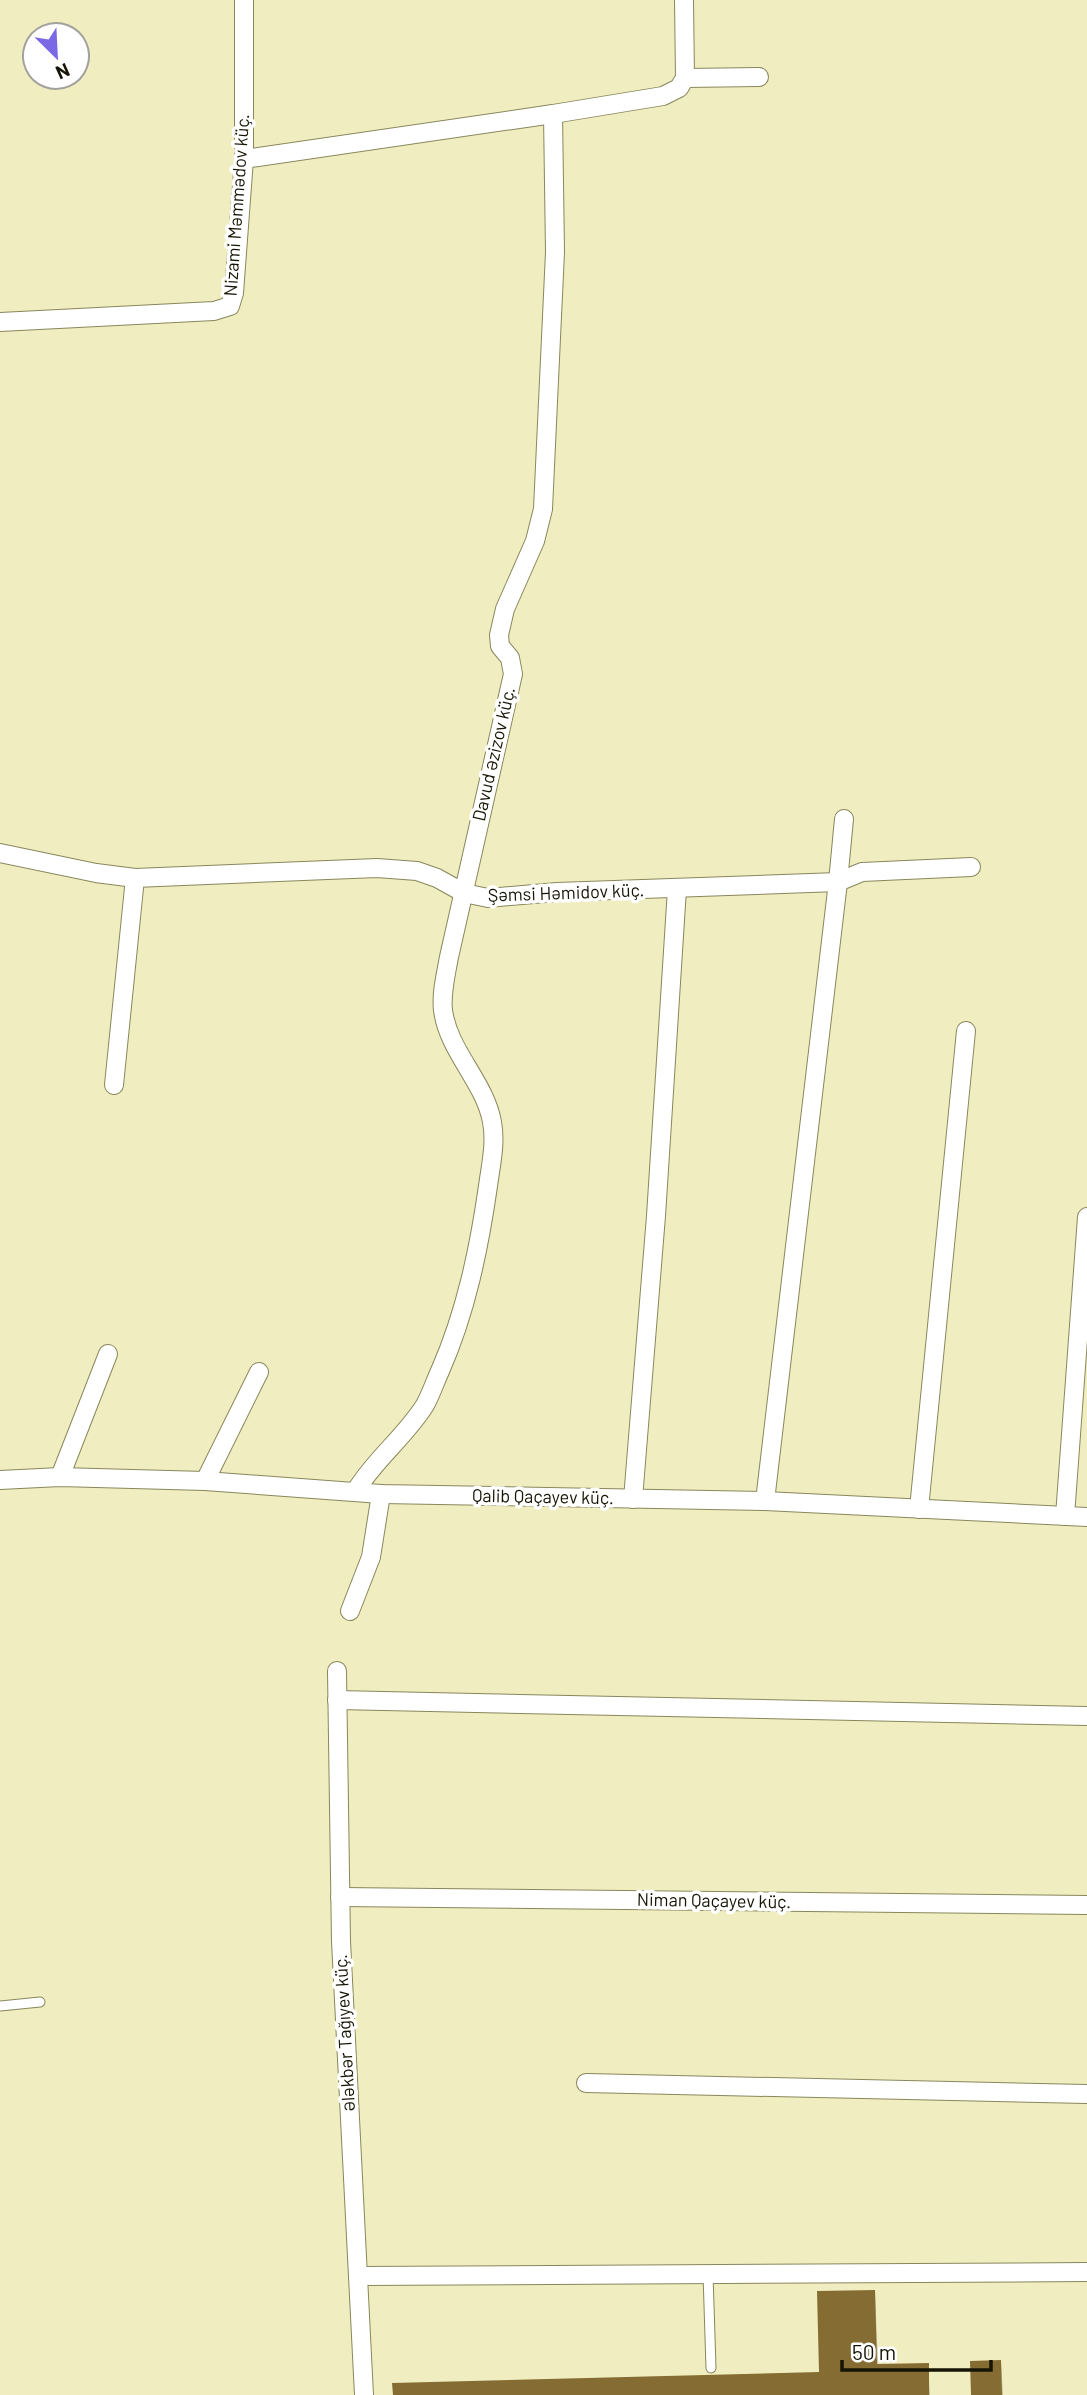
<svg xmlns="http://www.w3.org/2000/svg" width="1087" height="2395" font-family="Barlow,sans-serif">
<style>
.shadow{fill:#0003}
.building{fill:#856c32}
.lines{fill:none;stroke-linecap:round;stroke-linejoin:round}
.lane-casing{stroke:#88875c;stroke-width:11}
.street-casing{stroke:#88875c;stroke-width:20}
.lane{stroke:#fff;stroke-width:9}
.street{stroke:#fff;stroke-width:18}
.labels{text-anchor:middle;stroke-width:7;stroke-linejoin:round;paint-order:stroke}
.street-label{font-size:18px;fill:#161505;stroke:#fff}
</style>
<rect width="100%" height="100%" fill="#f0eec0"/>
<g class="shadow">
<path d="M875 2291 878 2366 928 2365 930 2395H394L821 2374Z"/>
<path d="M1001 2362 1003 2395H973Z"/>
</g>
<g class="building">
<path d="M875 2290 877 2364 929 2363V2395H393L392 2383 819 2372 817 2291Z"/>
<path d="M1001 2360 1002 2395H971L970 2361Z"/>
</g>
<g class="lines">
<g class="lane-casing">
<g id="lane">
<path d="M0 2006 40 2002"/>
<path d="M708 2274 711 2368"/>
</g>
</g>
<g class="street-casing">
<g id="street">
<path d="M685 78 759 77"/>
<path d="M244 159 553 114"/>
<path d="M0 322 214 311 230 306 234 293 244 159V0"/>
<path d="M0 853 96 873 135 878 377 868 417 871 437 878 464 893 488 898 557 892 838 882 862 872 971 867"/>
<path d="M114 1085 135 878"/>
<path d="M60 1477 108 1354"/>
<path d="M0 1480 60 1477 205 1481 381 1494 765 1501 1087 1517"/>
<path d="M205 1481 259 1372"/>
<path d="M355 1492C374 1460 405 1437 425 1405 431 1394 435 1382 440 1371 466 1312 479 1249 488 1186 491 1164 496 1143 492 1122 485 1082 448 1051 443 1010 441 993 446 974 449 957L513 674 510 658 500 646 499 635 505 609 535 541 543 509 555 252 553 114 663 96 679 88 685 78 684 0"/>
<path d="M633 1499 656 1216 677 889"/>
<path d="M765 1501 838 882 844 819"/>
<path d="M919 1509 966 1031"/>
<path d="M1065 1516 1087 1217"/>
<path d="M350 1611 371 1557 381 1494"/>
<path d="M337 1671 341 1941 364 2395"/>
<path d="M337 1700 1087 1716"/>
<path d="M340 1897 1087 1905"/>
<path d="M586 2083 1087 2094"/>
<path d="M358 2276 1087 2272"/>
</g>
</g>
<use href="#lane" class="lane"/>
<use href="#street" class="street"/>
</g>
<g class="labels">
<g class="street-label">
<text transform="translate(237 205) rotate(-86)" y="6">Nizami Məmmədov küç.</text>
<text transform="translate(494 754) rotate(-77)" y="6">Davud Əzizov küç.</text>
<text transform="translate(566 893) rotate(-2)" y="6">Şəmsi Həmidov küç.</text>
<text transform="translate(543 1497) rotate(1)" y="6">Qalib Qaçayev küç.</text>
<text transform="translate(714 1901) rotate(1)" y="6">Niman Qaçayev küç.</text>
<text transform="translate(345 2033) rotate(-93)" y="6">Ələkbər Tağıyev küç.</text>
</g>
</g>
<g transform="translate(56 56) rotate(156)"><circle r="33" fill="#ffffff" stroke="#a2a19b" stroke-width="2"/>
<path d="M0-5L12 26L0 18L-12 26Z" fill="#7b68e4"/>
<text y="-10" font-size="19" font-weight="bold" text-anchor="middle" fill="#161505">N</text>
</g>
<path d="M842 2360v10h149v-10" fill="none" stroke="#161505" stroke-width="3.5"/>
<text x="852" y="2360" font-size="21" fill="#161505" stroke="#ffffff" stroke-width="5" paint-order="stroke">50 m</text>
</svg>
